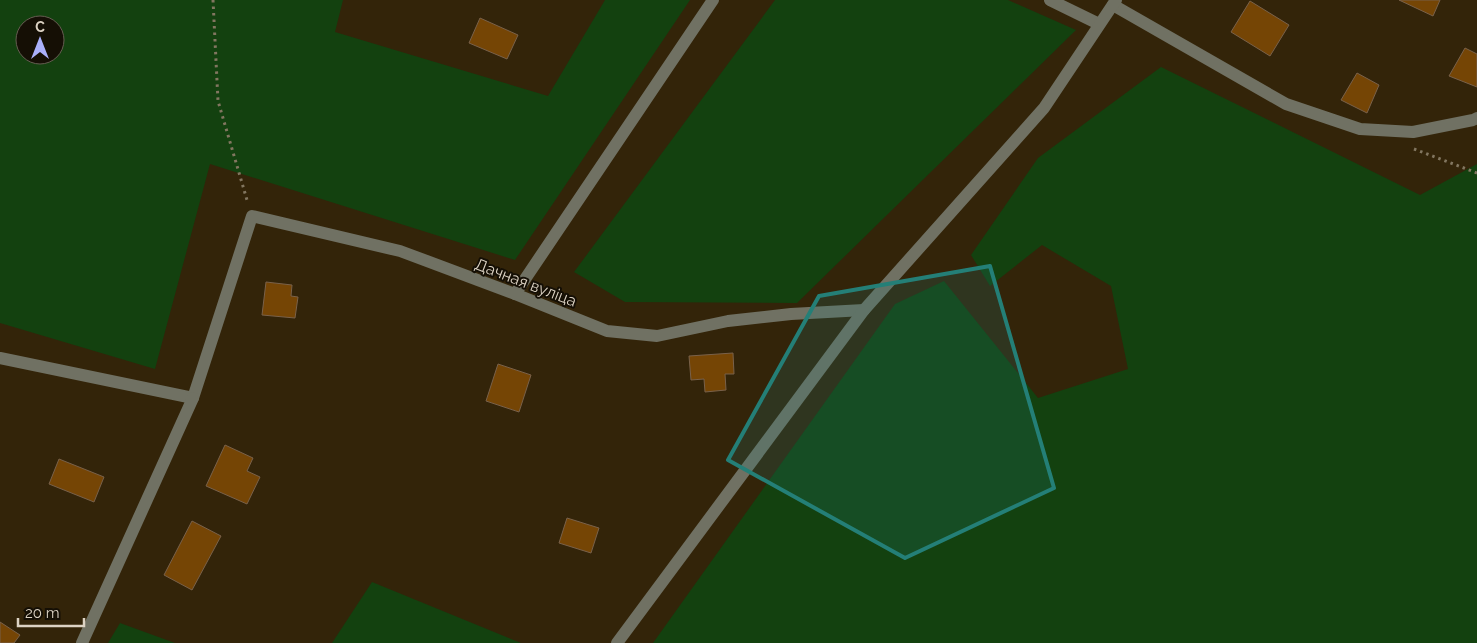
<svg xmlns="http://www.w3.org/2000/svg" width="1477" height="643" font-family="Raleway,sans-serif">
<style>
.green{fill:#13410f;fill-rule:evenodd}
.building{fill:#754505;stroke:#79614a}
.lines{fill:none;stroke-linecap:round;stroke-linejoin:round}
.path{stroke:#827660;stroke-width:3;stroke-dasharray:2.5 4;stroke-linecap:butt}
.minor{stroke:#707163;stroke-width:12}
.marked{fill:#247f77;fill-opacity:0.2;stroke:#247f77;stroke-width:4;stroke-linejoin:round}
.labels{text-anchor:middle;stroke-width:4;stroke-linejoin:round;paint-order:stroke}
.street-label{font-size:16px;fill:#ddd3c4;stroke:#150f05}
</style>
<rect width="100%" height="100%" fill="#332409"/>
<g class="green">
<path d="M0 0H343L335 32 548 96 605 0H690L515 260 210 164 155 369 0 323ZM25 25H55V55H25Z"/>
<path d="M775 0H1008L1076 30 797 303 625 302 574 272Z"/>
<path d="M1161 67 1420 195 1477 164V643H653L895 304 944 281 1038 398 1128 369 1111 286 1042 245 990 286 971 255 1038 158Z"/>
<path d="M372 582 521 643H332Z"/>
<path d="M120 623 175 643H108Z"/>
</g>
<g class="building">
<path d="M1399 0H1440L1433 16Z"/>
<path d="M1250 1 1289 25 1270 56 1231 32Z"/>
<path d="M480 18 518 35 507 59 469 43Z"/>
<path d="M1465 48 1477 54V87L1449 76Z"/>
<path d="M1357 73 1379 85 1367 113 1341 100Z"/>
<path d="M266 282 292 285 291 296 298 297 295 318 262 315Z"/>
<path d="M733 353 734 374H725L726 390 705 392 704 379 691 380 689 356Z"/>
<path d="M498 364 531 375 519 412 486 401Z"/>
<path d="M225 445 253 458 247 471 260 477 247 504 206 486Z"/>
<path d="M59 459 104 477 94 502 49 484Z"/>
<path d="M567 518 599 528 591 553 559 543Z"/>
<path d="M192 521 221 536 192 590 164 575Z"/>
<path d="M0 622 20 635 14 643H0Z"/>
</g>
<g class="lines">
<g class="path">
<path d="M213 0 218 101 247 200"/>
<path d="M1414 149 1477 173"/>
</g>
<g class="minor">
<path d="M1050 0 1099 24"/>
<path d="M1113 5 1286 104 1360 129 1413 132 1473 120 1477 118"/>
<path d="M515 294 713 0"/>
<path d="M0 358 193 398 252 216 400 251 515 294 607 331 657 336 728 321 791 314 864 310"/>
<path d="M82 643 193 398"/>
<path d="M617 643 864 310 1044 108 1116 0"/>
</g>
</g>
<path class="marked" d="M990 266 1054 488 905 558 728 460 819 296Z"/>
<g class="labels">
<g class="street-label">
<text transform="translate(526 282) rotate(21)" y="6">Дачная вуліца</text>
</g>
</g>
<g transform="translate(40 40)"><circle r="24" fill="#150f05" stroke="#655d51"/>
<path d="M0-4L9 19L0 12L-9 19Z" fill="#aab0fb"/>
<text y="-8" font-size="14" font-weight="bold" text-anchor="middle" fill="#ddd3c4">С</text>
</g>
<path d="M18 618v8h66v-8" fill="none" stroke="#ddd3c4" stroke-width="2.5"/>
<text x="25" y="618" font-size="15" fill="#ddd3c4" stroke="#150f05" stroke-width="4" paint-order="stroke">20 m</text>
</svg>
